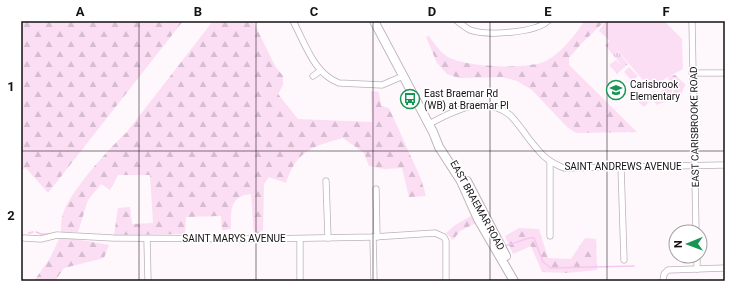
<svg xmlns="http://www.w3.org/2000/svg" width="746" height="302" font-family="Roboto,sans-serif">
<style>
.grass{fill:url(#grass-tufts)}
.forest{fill:url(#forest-firs)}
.pitch{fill:#fbddf4}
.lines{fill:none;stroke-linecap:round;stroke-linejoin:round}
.stream{stroke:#f8c6ee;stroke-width:1.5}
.street-casing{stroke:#bdb2ba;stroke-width:7}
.secondary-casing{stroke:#bdb2ba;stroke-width:10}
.street{stroke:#fff;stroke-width:5.5}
.secondary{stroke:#fff;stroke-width:8}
.grid{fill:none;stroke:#151114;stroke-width:1;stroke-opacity:0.55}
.labels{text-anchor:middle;stroke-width:3;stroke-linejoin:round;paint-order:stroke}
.poi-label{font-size:10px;fill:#151114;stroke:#fff;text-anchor:start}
.street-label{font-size:10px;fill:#151114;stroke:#fff}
.neatline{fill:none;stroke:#151114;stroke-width:1.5}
.grid-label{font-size:13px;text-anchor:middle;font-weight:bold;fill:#151114}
</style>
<defs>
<pattern id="grass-tufts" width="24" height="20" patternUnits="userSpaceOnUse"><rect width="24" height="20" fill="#fbddf4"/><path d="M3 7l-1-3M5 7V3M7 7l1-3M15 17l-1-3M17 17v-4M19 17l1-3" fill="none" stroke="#d6bdd0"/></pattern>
<pattern id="forest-firs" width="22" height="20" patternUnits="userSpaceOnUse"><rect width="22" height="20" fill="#fbddf4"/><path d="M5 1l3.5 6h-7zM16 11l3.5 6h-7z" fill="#d6bdd0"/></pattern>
</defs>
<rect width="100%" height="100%" fill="#fef7fc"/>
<g class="grass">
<path d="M610 41 628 64 617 74 609 65 616 60 622 66 605 45Z"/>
<path d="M629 67 638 76 632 81 624 72Z"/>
<path d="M672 83V96L661 98 660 92Z"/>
<path d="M641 93 650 101 644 107 635 99Z"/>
</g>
<g class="forest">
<path d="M21 21H183L48 193 26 168 21 170Z"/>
<path d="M213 21H253L275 66 283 76V85L278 94 298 119 372 122 371 91 379 92 381 106 389 108 421 179 426 196 409 197 402 168 384 169 369 166 364 153 343 138C313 146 296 151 286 183L269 177 264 184 263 230 254 236 251 194C229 196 231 211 231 229L222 230 221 216 186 217 185 234 114 235 118 208 130 207 132 224 153 223 150 175H118L110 190 101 184 88 200 78 232H61C61 226 61 219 63 214 68 194 110 147 126 133Z"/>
<path d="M584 21H605L582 43 569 58V65L637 132 576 133 567 127 532 90 517 81 502 77 459 78 447 74 437 63 426 37 429 36C434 43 441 54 450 58 468 67 528 70 546 61 561 53 576 35 584 21Z"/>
<path d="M675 75 685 84 681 96 656 105 655 102C660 98 667 100 673 95L674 84 668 79 669 76Z"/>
<path d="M471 216 476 223 460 231 453 240 446 233 455 225Z"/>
<path d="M519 228 539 229 548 258 571 259 585 238 596 239 597 270 567 273 542 272 531 246 513 254 505 236Z"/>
<path d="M59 239H75L109 245 104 258 64 268 55 281H34L50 258Z"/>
</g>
<path class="pitch" d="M605 21H664L682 39 683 69 655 84 642 79 608 39 599 31Z"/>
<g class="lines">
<g class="stream">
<path d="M36 232 41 234H51"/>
<path d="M29 233 33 232"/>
<path d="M505 246 529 238H534L543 262 551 268 634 266"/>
</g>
<g class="street-casing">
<g id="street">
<path d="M293 21C305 43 314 74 339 83L382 85 403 76"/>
<path d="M457 21C461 24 466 28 470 30 487 36 535 33 548 21"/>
<path d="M692 21 696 232"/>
<path d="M692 73H725"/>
<path d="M313 76 320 71"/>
<path d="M429 124C454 111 483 94 510 115 517 122 523 131 529 139 541 154 546 161 564 168L725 165"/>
<path d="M621 167 624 260"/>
<path d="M326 181 328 238"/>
<path d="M376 189 377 237"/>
<path d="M550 236V163"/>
<path d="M373 237 374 281"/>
<path d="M24 238 41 239 57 235 113 238 261 239 373 237 435 233 444 237 446 241V281"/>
<path d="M147 239 148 281"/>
<path d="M697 256V269"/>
<path d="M300 281V239"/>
<path d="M663 281 664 274 668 270 725 268"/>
</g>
</g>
<g class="secondary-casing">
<g id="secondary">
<path d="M374 21 433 132 439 147 461 181 478 219 514 281"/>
<path d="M467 181 506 256"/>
</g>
</g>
<use href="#street" class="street"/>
<use href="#secondary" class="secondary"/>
</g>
<path class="grid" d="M139 21V281M256 21V281M373 21V281M490 21V281M607 21V281M21 151H725"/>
<defs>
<g id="school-ring" transform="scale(1)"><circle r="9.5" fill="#fff" stroke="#179553" stroke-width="1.5"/><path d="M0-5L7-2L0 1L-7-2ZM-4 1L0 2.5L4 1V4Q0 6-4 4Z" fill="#179553"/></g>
<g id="bus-ring" transform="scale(1)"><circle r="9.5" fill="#fff" stroke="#179553" stroke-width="1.5"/><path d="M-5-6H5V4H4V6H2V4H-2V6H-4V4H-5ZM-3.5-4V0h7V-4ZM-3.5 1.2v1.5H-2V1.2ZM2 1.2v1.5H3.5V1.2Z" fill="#179553"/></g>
</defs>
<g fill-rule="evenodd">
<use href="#school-ring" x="616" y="90"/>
<use href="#bus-ring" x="410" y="99"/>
</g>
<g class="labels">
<g class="poi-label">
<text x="630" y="88">Carisbrook<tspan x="630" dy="12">Elementary</tspan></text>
<text x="424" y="97">East Braemar Rd<tspan x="424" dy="12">(WB) at Braemar Pl</tspan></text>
</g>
<g class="street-label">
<text transform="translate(694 127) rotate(-91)" y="4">EAST CARISBROOKE ROAD</text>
<text x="623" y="170">SAINT ANDREWS AVENUE</text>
<text transform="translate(478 205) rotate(61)" y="4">EAST BRAEMAR ROAD</text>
<text x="234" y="242">SAINT MARYS AVENUE</text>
</g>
</g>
<rect width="746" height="302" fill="none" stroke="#ffffff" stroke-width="44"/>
<g transform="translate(688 244) rotate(269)"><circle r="19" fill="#ffffff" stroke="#a1a0a1"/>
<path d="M0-3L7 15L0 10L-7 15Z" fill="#179553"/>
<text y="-6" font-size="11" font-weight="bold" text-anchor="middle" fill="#151114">N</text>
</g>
<rect x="22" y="22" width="702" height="258" class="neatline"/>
<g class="grid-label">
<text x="80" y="16">A</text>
<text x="198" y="16">B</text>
<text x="314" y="16">C</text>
<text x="432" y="16">D</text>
<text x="548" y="16">E</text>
<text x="666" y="16">F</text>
<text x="11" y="91">1</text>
<text x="11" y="220">2</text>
</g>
</svg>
